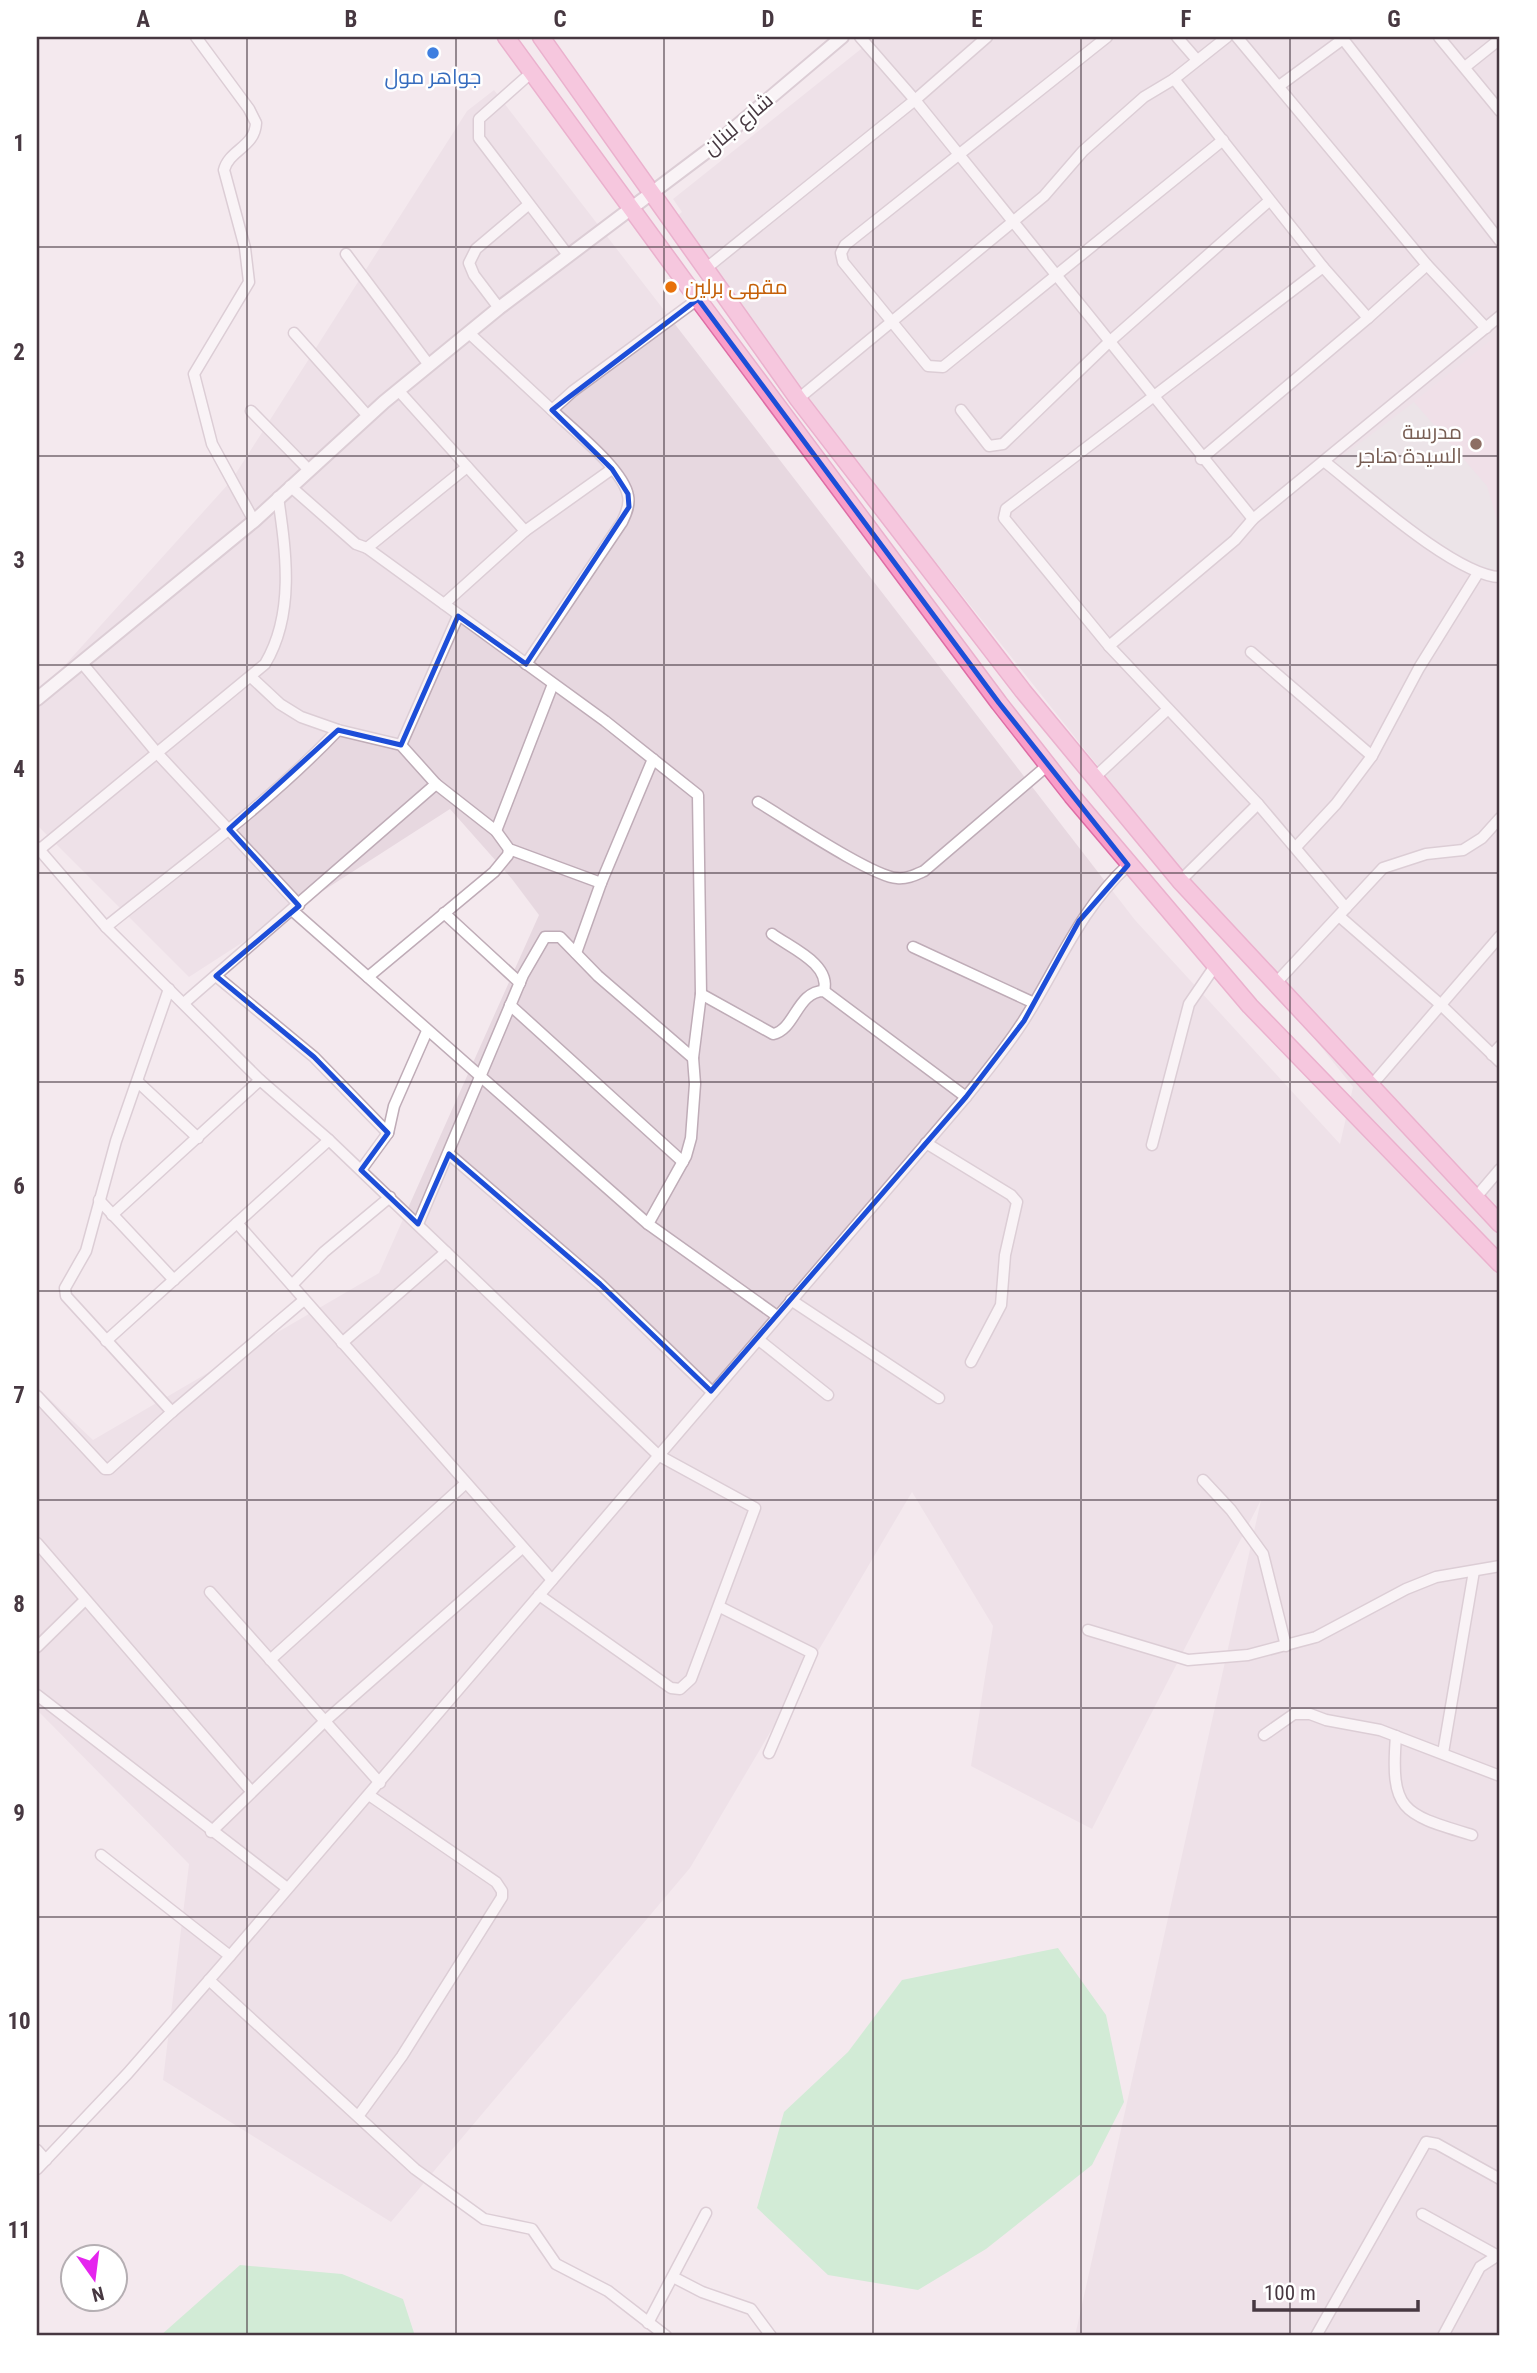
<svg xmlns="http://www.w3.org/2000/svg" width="1537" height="2373" font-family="'Roboto Condensed',Cairo,sans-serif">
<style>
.residential{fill:#e7d8e0}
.education{fill:#ecd4df}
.parking{fill:#e2dde0}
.water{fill:#a9edb8}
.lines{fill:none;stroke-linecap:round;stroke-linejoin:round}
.minor-casing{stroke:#bfacb7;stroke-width:13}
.tertiary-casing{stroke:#bfacb7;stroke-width:16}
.primary-casing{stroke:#de6da5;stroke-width:19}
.minor{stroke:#fff;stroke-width:10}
.tertiary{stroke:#fff;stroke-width:12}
.primary{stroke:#f99dc9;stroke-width:16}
.marked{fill:none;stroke:#1d4ed8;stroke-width:5;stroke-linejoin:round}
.grid{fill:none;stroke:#473841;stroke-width:2;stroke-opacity:0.55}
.shop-dot{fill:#3f7fe0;stroke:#fff;stroke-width:2.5}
.food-dot{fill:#e8710a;stroke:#fff;stroke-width:2.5}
.education-dot{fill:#8d6e63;stroke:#fff;stroke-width:2.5}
.labels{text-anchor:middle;stroke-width:5;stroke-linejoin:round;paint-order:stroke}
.shop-label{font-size:21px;fill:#366cbe;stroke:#fff}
.street-label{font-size:21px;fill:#473841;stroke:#fff}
.food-label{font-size:21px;fill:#c56008;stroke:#fff;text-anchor:start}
.education-label{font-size:21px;fill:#785e54;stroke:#fff;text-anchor:end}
.neatline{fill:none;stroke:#473841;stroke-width:2.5}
.grid-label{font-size:23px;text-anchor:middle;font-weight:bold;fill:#473841}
</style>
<rect width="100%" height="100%" fill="#f4e9ee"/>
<path class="residential" d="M876 37H1500V2336H1075L1261 1500 1092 1829 971 1766 993 1626 912 1492 690 1868 391 2222 163 2080 189 1864 37 1710V1387L93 1440 379 1273 539 915 512 879 450 809 189 977 37 825V696L231 481 467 111 494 90 1135 920 1340 1144 1353 1087 667 224 682 212 673 199Z"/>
<path class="education" d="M1500 333V530L1487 486 1414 402Z"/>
<path class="parking" d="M1414 402 1487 486 1500 530V570L1479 569 1405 520 1335 462Z"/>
<g class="water">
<path d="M1058 1948 1106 2015 1124 2102 1092 2165 986 2249 918 2290 828 2275 757 2208 784 2112 848 2052 902 1980Z"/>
<path d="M240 2265 342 2274 403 2299 415 2336H160Z"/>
</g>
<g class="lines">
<g class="minor-casing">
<g id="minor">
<path d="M196 37 249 109 256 123C255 147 229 150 224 170L245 248 249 282 194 374 212 444 254 521"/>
<path d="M860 37 915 100 1253 519"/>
<path d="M1107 37 845 245 841 253 843 262 928 366 943 367 1223 140"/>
<path d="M1177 37 1197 60"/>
<path d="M1237 37 1427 265 1486 328"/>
<path d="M1439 37 1500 111"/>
<path d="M1465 67 1500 39"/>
<path d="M532 72 479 119V138L568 255"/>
<path d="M1174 79 1323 267"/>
<path d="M1279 86 1343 39 1500 241"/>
<path d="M346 254 429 365"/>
<path d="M704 270 915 100 987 37"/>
<path d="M499 308 474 275 469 263 476 249 528 205"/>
<path d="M1368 318 1427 265"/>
<path d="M294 333 367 415"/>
<path d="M469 333 552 410"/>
<path d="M398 390 525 531 444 604"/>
<path d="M798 399 1044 196 1083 151 1144 97 1174 79 1227 37"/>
<path d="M961 410 989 446 1003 444 1108 343 1269 201"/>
<path d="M251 411 308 469"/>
<path d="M1201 459 1368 318 1323 267 1006 509 1004 518 1109 646 1258 804 1346 908"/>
<path d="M1325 462C1362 491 1456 576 1500 577"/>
<path d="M290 486 356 544 367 548 605 721 698 795 701 994 693 1058 695 1084 691 1138 686 1156 648 1224"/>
<path d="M525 531 612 469"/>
<path d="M367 548 467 467"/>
<path d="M1109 646 1235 540 1253 519 1500 316"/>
<path d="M1251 652 1372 756"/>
<path d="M82 663 157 753 299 905"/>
<path d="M526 664 622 522C626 514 630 505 628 496 624 470 572 429 552 410L573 391 698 299"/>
<path d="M251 677 280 704 301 717 338 730 401 745 436 784 496 831 509 849 601 883"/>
<path d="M401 745 458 616"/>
<path d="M1094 778 1167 710"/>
<path d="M758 802C785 818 873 877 897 878 907 879 915 875 924 871L1048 765"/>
<path d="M496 831 553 684"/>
<path d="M37 847 106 927 260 1080 329 1140 658 1455 755 1508 691 1679 680 1689 671 1688 539 1595"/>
<path d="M1296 847 1336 804 1372 756 1419 668 1478 573"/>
<path d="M39 850 265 664C295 614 286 552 278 497"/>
<path d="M1180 881 1258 804"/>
<path d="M293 911 648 1224 777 1316"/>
<path d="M444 913 520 983"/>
<path d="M1339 916 1440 1004 1500 1062"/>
<path d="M106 927C185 863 268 804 338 730"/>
<path d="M772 934C791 948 831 964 824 991"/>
<path d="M913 947 1034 1003"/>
<path d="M576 953 601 883 653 759"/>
<path d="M216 976 314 1057 388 1133"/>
<path d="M368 977 494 872 508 855 509 849"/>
<path d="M1274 985 1383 868 1426 854 1463 850 1482 838 1500 818"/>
<path d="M169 989 116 1141 86 1251 65 1288 66 1296 172 1412"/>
<path d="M701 994 773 1034C795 1030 797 991 824 991L966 1097"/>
<path d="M184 1003 436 784"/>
<path d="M510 1005 683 1162"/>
<path d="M1492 1055 1500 1046"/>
<path d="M138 1082 198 1138"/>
<path d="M1371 1086 1500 936"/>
<path d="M926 1143 1011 1195 1017 1202 1005 1255 1001 1305 971 1362"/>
<path d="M1152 1145 1189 1004 1215 966"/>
<path d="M449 1154 600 1284 711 1391"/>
<path d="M361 1170 388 1133 394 1106 427 1031"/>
<path d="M1477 1196 1500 1169"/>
<path d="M99 1200 174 1280"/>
<path d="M112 1215 260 1080"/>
<path d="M237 1223 552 1580"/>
<path d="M418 1224 523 975 545 937H560L598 976 693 1058"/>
<path d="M292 1285 324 1252 390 1197"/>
<path d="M791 1300 939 1398"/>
<path d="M759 1340 828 1395"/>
<path d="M106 1341 329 1140"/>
<path d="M342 1343 446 1252"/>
<path d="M37 1396 105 1469H109L172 1412 304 1300"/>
<path d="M1203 1480 1231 1510 1263 1554 1286 1646"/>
<path d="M37 1543 251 1791"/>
<path d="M210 1592 380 1783"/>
<path d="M720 1607 812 1653 769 1753"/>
<path d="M1088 1630 1188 1660 1248 1655 1316 1637 1406 1589 1436 1577 1500 1566"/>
<path d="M37 1647 85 1600"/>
<path d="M270 1660 466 1483"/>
<path d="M37 1695 287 1888"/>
<path d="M1264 1735 1294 1714H1310L1326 1720 1380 1730 1500 1776"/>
<path d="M1396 1736C1390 1812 1403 1814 1472 1835"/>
<path d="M1443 1753 1474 1571"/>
<path d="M211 1832 325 1721 522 1548"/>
<path d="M101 1855 230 1956"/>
<path d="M209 1980 415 2169 484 2219 532 2229 556 2264 608 2291 666 2336"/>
<path d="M359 2115 402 2056 502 1897V1891L496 1882 369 1795"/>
<path d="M37 2150 46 2160"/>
<path d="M37 2169 128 2073 230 1956 966 1097C986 1072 1007 1047 1024 1020 1059 965 1079 911 1128 865"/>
<path d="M1422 2214 1498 2256"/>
<path d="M673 2277 702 2292 751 2309 771 2336"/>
<path d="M648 2323 706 2213"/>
<path d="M1316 2336 1426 2142 1437 2144 1500 2179"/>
<path d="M1443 2336 1480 2267 1500 2254"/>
</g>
</g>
<g class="tertiary-casing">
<path id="tertiary" d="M37 699 254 521 384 402 499 308 706 152 842 37"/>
</g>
<g class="primary-casing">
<g id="primary">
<path d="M506 37 685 282 999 703 1072 796 1250 1006 1500 1264"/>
<path d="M541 37 798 399 1023 691 1180 881 1500 1224"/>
</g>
</g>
<use href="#minor" class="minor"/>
<use href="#tertiary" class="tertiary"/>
<use href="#primary" class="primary"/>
</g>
<path d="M0 0H1537V2373H0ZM698 299 999 703 1128 865 1079 921 1024 1021 966 1097 711 1391 600 1284 449 1154 418 1224 361 1170 388 1133 314 1057 216 976 299 906 229 829 338 730 401 745 458 616 526 664 629 507 628 494 612 469 552 410Z" fill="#f4e9ee" fill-opacity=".55" fill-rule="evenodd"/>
<path class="marked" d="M698 299 999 703 1128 865 1079 921 1024 1021 966 1097 711 1391 600 1284 449 1154 418 1224 361 1170 388 1133 314 1057 216 976 299 906 229 829 338 730 401 745 458 616 526 664 629 507 628 494 612 469 552 410Z"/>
<path class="grid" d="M247 37V2336M456 37V2336M664 37V2336M873 37V2336M1081 37V2336M1290 37V2336M37 247H1500M37 456H1500M37 665H1500M37 873H1500M37 1082H1500M37 1291H1500M37 1500H1500M37 1708H1500M37 1917H1500M37 2126H1500"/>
<circle class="shop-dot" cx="433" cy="53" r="7"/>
<circle class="food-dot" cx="671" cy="287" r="7"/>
<circle class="education-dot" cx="1476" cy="444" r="7"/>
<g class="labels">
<g class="shop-label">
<text x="433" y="84">جواهر مول</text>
</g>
<g class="street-label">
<text transform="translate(738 124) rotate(-40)" y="7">شارع لبنان</text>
</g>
<g class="food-label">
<text x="685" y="294">مقهى برلين</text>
</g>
<g class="education-label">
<text x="1462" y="439">مدرسة<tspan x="1462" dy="24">السيدة هاجر</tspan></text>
</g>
</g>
<rect width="1537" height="2373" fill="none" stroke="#ffffff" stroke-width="77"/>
<g transform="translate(94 2278) rotate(166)"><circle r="33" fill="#ffffff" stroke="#b5afb3" stroke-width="2"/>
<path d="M0-5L12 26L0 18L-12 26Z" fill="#e525ee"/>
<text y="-10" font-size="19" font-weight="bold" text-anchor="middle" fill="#473841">N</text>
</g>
<path d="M1254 2300v10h164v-10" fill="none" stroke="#473841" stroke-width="3.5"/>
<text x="1264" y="2300" font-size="21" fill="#473841" stroke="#ffffff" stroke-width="5" paint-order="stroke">100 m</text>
<rect x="38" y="38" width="1460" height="2296" class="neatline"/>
<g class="grid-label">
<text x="143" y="27">A</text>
<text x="351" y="27">B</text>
<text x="560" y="27">C</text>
<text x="768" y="27">D</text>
<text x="977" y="27">E</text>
<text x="1186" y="27">F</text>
<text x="1394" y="27">G</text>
<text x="19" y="151">1</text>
<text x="19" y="360">2</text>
<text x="19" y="568">3</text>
<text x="19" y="777">4</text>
<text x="19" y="986">5</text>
<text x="19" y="1194">6</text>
<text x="19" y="1403">7</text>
<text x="19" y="1612">8</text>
<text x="19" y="1821">9</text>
<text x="19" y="2029">10</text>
<text x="19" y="2238">11</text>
</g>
</svg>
